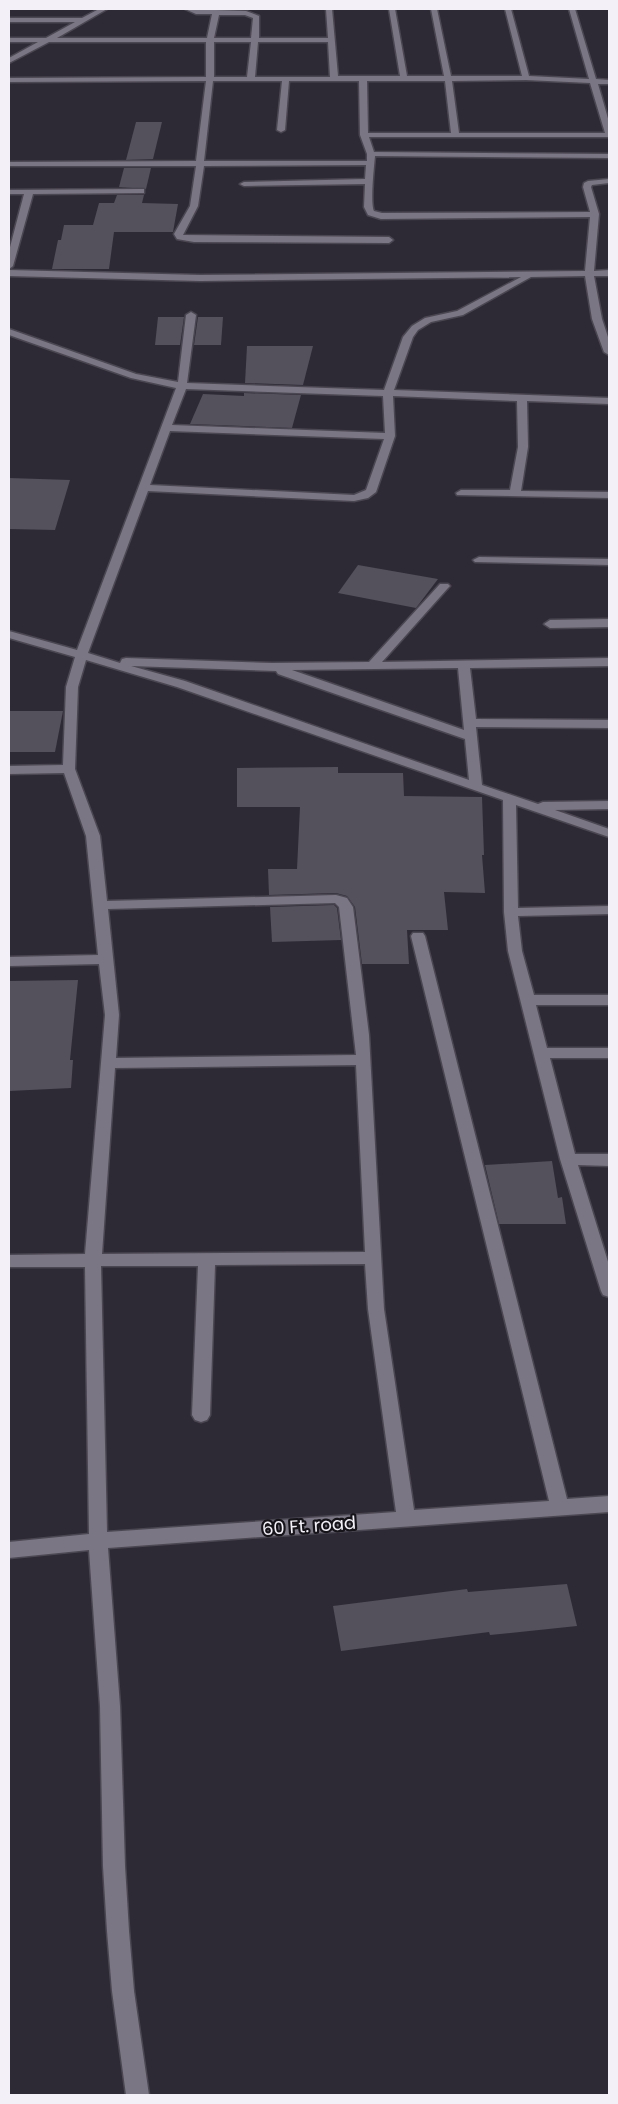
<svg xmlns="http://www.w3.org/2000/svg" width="618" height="2104" font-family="Poppins,sans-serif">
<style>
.building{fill:#54505c}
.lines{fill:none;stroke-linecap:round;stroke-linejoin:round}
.minor-casing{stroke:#4b4752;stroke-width:3}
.minor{fill:#7b7683;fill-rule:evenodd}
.labels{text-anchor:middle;stroke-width:4.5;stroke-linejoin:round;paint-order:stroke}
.near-street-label{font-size:18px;fill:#f3f0f8;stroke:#161419}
</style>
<rect width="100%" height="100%" fill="#2e2a35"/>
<g class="building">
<path d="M136 122H162L153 159 126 160Z"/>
<path d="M124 168H151L146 189 119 187Z"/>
<path d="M117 195H144L142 203 178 204 173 232H114L109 269H52L58 240H61L64 225H93L99 203H114Z"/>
<path d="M158 317H184L180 345H155Z"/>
<path d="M198 317H223L221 345H194Z"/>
<path d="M247 346H313L303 385 245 383Z"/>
<path d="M244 393 301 395 292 428 190 424 203 394 244 396Z"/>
<path d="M9 478 70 480 55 530 9 529Z"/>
<path d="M358 565 438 579 416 608 338 593Z"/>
<path d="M9 711H63L55 752H9Z"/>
<path d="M338 767V773H403L404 796 482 797 484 855H482L485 893 444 892 448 930H407L409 964H362L355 907 347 896 336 893 269 895 268 869H297L300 807H237V768Z"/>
<path d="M334 905 337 908 341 940 272 942 270 907Z"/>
<path d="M78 980 70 1060H73L71 1088 9 1091V981Z"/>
<path d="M552 1161 558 1198 562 1197 566 1224H499L485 1165Z"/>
<path d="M567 1584 577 1626 490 1635 489 1632 341 1651 333 1606 467 1589 468 1592Z"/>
</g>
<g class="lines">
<g class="minor-casing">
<g id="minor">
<path d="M99 9H107L57 38H207L212 14H196L185 9 246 11 259 16V38H328L326 9H332L338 76H400L389 9H395L407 76H444L431 9H437L451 76H522L505 9H511L529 76 589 79 569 9H575L596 79 609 80V84H598L609 122V137H369L374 152 609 154V158L375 156C374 167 370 203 374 211L382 213 590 212 583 187 584 183 588 181 609 179V183L592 185 591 187 599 214 594 271 609 270V276H594L602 319 609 340V355L604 352 592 319 585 276 531 277 463 315 431 322 418 330 413 337 394 390 609 398V404L527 401 528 447 521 491 609 492V498L457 495 456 493 461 490H510L518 447 517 401 393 396 395 436 376 492 368 498 354 501 148 491 88 653 120 663 122 659 126 658 272 663 369 662 440 584H448L450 586 448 588 382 662 609 658V666L470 668 476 719 609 720V728L476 727 482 785 538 804 543 802 609 801V809L555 810 609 829V837L516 805 518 908 609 906V914L518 916 522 951 534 995H609V1005H536L547 1048H609V1058H550L575 1154H609V1166L578 1165 609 1265V1297L603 1295 601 1291 560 1159 508 951 504 912 503 800 177 687 86 660 78 687 75 769 100 836 107 901 336 895 347 898 353 907 369 1035 384 1309 414 1510 549 1501 411 936 413 933H423L425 936 567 1499 609 1496V1512L108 1548 120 1706 125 1866 129 1931 134 1991 149 2095H126L112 1991 107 1931 103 1866 100 1706 89 1550 9 1558V1542L89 1534 85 1267H9V1255L85 1254 105 1015 99 964 9 966V957L98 955 86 836 64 773 9 774V766L63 765 66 687 75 657 9 638V631L77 650 176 388 131 378 9 335V329L136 374 178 382 186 315 191 312 196 315 187 383 384 390 403 337 412 326 425 318 457 311 521 277 200 281 9 276V270L200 275 585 271 590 217 381 219 368 215 364 207 365 184 244 186 240 184 244 182 365 179 366 165 204 166 198 206 183 235 389 237 393 240 389 243 194 242 177 239 174 234 190 206 196 166H9V162L196 161 206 81 9 82V78L206 77V42H49L9 63V58L38 42H9V38H46L75 22H9V18H82ZM219 15H245L253 18 251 38H214ZM214 42H251L247 77H214ZM258 42H328L330 77H255ZM526 80 590 83 605 133H459L452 81ZM213 81H282L277 130 281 132 285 130 289 81H359L360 135 367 154V161H204ZM367 81H445L451 133H368ZM186 389 383 396 385 433 172 425ZM170 431 384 439 366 490 354 495 150 485ZM131 666 276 671 278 674 465 739 469 780 185 681ZM458 668 464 730 292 670ZM335 903 339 907 356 1055 116 1058 119 1015 108 909ZM356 1065 365 1252 102 1254 115 1068ZM365 1264 368 1309 396 1512 107 1532 101 1266H198L192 1415 195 1420 201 1422 207 1420 210 1415 215 1265Z"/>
<path d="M141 189H144V193L33 194 13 266 9 269V251L24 194H9V190Z"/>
<path d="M479 557 609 559V565L475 562 473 560Z"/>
<path d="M609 619V627L550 628 544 624 550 620Z"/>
</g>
</g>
<use href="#minor" class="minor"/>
</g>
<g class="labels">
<g class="near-street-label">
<text transform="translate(309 1526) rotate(-4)" y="6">60 Ft. road</text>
</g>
</g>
<rect width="618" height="2104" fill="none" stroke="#f3f0f8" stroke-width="20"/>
</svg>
